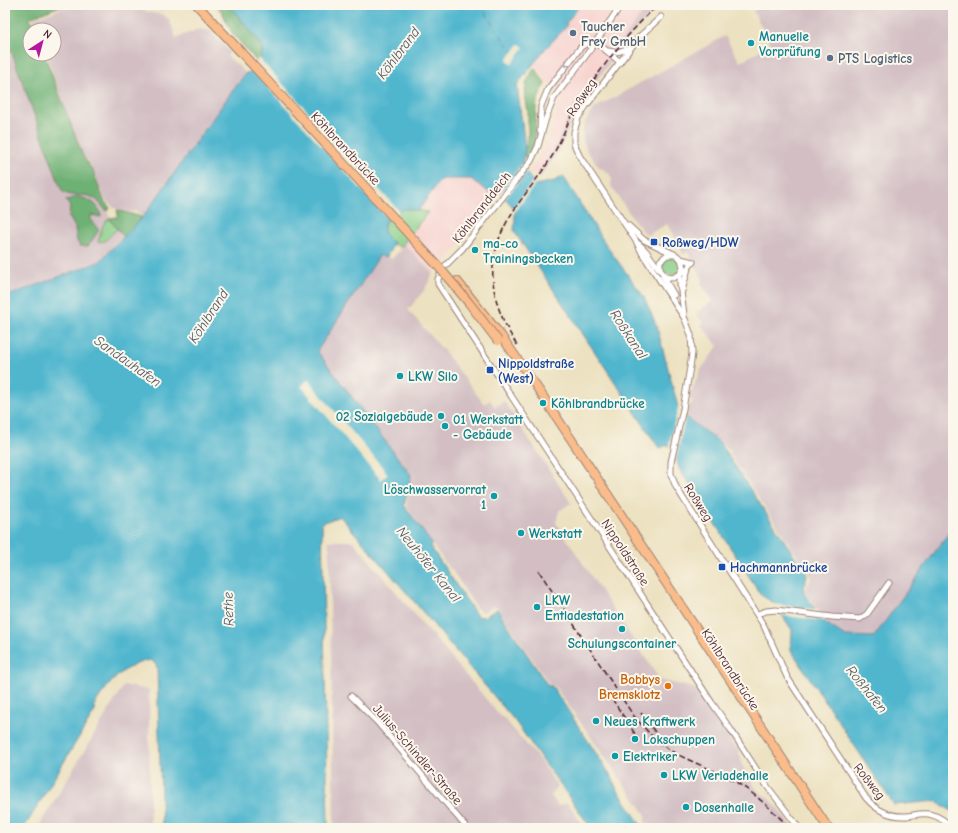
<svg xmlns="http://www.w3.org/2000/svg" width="958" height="833" font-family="'Comic Neue',sans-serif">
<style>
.built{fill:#f7d0cd}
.industrial{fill:#d2bec3}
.green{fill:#88ce88;stroke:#69765a}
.forest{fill:#6eb174;stroke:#5c6850}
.water{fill:#50b6ce;stroke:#4d6a7c}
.pier{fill:#ece1c0}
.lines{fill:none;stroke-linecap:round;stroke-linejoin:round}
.ferry{stroke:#4c5464;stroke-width:1;stroke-dasharray:5 4;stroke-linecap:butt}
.street-casing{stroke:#9b8076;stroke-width:7}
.primary-casing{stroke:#9b8076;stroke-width:10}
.street{stroke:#fff;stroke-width:5}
.primary{stroke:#f9bc8a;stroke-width:8}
.rail{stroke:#4a1f2b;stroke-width:1.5;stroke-dasharray:6 3;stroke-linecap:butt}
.primary-bridge-casing{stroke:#9b8076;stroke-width:10;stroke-linecap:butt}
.primary-bridge{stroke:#f9bc8a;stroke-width:8}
.oneway{stroke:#ae9aa0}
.service-dot{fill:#5c6f8a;stroke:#fbf7ec;stroke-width:1.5}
.culture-dot{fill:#0f9aa8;stroke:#fbf7ec;stroke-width:1.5}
.transit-dot{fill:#1a4fb4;stroke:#fbf7ec;stroke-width:1.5}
.food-dot{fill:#e8710a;stroke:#fbf7ec;stroke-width:1.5}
.labels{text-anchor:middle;stroke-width:4;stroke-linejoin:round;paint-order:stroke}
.service-label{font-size:13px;font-weight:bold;fill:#4e5e75;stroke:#fbf7ec;text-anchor:start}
.culture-label{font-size:13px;font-weight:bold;fill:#0d838f;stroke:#fbf7ec;text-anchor:start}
.street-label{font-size:13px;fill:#4a1f2b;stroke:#fbf7ec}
.transit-label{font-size:13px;font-weight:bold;fill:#164399;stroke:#fbf7ec;text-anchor:start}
.food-label{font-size:13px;font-weight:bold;fill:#c56008;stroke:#fbf7ec;text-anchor:end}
.water-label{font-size:14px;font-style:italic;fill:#4c5464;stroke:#fbf7ec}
</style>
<rect width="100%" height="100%" fill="#fbf7ec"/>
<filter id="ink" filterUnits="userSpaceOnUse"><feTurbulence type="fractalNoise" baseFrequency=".025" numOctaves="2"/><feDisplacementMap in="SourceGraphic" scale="8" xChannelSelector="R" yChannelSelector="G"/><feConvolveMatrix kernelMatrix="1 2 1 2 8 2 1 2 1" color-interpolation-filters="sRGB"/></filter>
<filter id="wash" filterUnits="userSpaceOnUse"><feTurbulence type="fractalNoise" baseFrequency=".012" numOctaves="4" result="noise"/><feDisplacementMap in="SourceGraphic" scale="16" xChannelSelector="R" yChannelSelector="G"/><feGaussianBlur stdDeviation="0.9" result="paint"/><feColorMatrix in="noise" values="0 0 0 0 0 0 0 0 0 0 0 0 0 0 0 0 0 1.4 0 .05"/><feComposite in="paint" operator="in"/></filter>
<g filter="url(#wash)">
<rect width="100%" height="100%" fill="#ece1c0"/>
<g class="built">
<path d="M580 5H649L583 91 571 112 560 138 548 159 537 175 529 173 544 148 553 126 558 100 563 94 545 81 539 70 533 65 545 49 567 26 566 23Z"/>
<path d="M441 179H471L490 193V205L455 250 433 273 403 243 428 212 418 211Z"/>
</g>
<g class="industrial">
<path d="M66 5H127L152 13 162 14 169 19 176 38 199 29 210 31 230 52 227 56 246 73 143 217 136 211 129 212 116 209 105 200 90 163 82 154 46 54H54V30H37L33 19 53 12Z"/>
<path d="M649 5H661L635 30 586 94 575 113 558 152 540 177 537 175 556 146 571 112 583 91Z"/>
<path d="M764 5H953V527L874 637 845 636 824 622 825 621 804 591 812 578 729 453 731 451 687 418V409L693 401 689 398 700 371 718 346 701 325 703 323 696 313 713 301 701 284 703 279 688 252 683 254 667 224 647 235 634 220 611 186 612 179 609 173 598 166 587 151 583 140V128L588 117 595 108 725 36 740 62 759 51V50L771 43 753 11Z"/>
<path d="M5 35 60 185 98 199 124 237 99 262 5 297Z"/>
<path d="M403 243 433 273 425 289 408 310 444 351 484 404 490 400 495 407 504 401 571 503 559 511 556 523 660 680 694 688 738 750 741 758 742 765 757 790 772 801 793 828H653L650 824H647L644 820 646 818 645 816 646 815 554 685H550L497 607 495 606 485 611 482 612 476 608 451 568 450 569 436 550 406 505 408 495 407 494 411 474 317 351 380 255 384 257 387 256 392 259 400 250Z"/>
<path d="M329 541H353L501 717H503L539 759 558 787 551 795 558 806 568 803 584 828H334Z"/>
<path d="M124 685 149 690 150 828H38Z"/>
</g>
<g class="green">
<path d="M405 208 428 212 400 248C397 245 392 243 389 240 375 227 391 211 405 208Z"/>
<path d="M109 218 117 229 105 241 98 242 103 225Z"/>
<circle cx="671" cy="266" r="9"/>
</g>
<g class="forest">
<path d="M5 5H63L30 18 34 30H30V54H44L83 156 93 171 104 201 110 208 108 211C102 209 100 201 94 198 84 192 71 199 62 191L5 34Z"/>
<path d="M216 5H229L261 44C263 51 262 56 258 63L232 33 222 12Z"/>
<path d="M534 68 538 72 545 84C541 92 537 99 536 108 535 125 538 143 527 158L523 155 528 140V112L525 95 526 83Z"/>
<path d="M77 197C88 198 100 204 101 217L91 215V221L99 230 88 246H80L77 241 75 227 69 217 70 207 66 200Z"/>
<path d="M117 210 142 217 124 237 109 218 117 217 118 215Z"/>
</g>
<path class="water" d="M229 5H580L566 23 567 26 545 49 517 85 525 147 522 166 535 185 555 181 563 176 608 248 644 297 657 327 678 407 688 419 719 442 807 575 803 592 824 622 845 636 874 637 953 527V812L936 801 894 805 791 650 792 630 774 603 761 595 679 468 676 456 668 445 659 448 514 231C516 210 516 208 499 193H490L471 179H441L418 211C392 202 370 228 394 243L387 256 384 257 380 255 317 351 411 475 404 505 432 544 430 546 477 616 484 617 497 609 548 686H552L613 779 615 786 643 828H591L515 721 412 599 340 516 322 523 328 828H162L157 668 155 663 150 660C122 665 107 685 93 707L96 709 24 828H5V297L99 262 143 217 231 93 246 73 251 72C258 62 265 57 261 44Z"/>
<g class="pier">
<path d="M519 44 524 47 512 64 507 60Z"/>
<path d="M259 58 399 211 389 220 251 69Z"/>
<path d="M523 163 528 170 505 199 499 194Z"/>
<path d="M534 179 536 183 514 213 512 210Z"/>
<path d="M308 380 388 474 381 480 301 386Z"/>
<path d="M679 404 686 415 676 459 668 449Z"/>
<path d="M772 604 818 610 826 621 780 615Z"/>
</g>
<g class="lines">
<path class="ferry" d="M481 5 494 27 513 52"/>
</g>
</g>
<g filter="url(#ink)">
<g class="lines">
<g class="street-casing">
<g id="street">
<path d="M161 5H162"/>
<path d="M621 5 593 46 554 98 546 118 538 146 531 161 462 249 444 267 438 279V284L712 703 731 730 767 786 799 828"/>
<path d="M661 17 640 36 586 106 578 118 574 132V144L580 157 636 241 642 253 685 319 691 335 692 353 691 361 683 409 671 462V474L676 487 764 626 787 677 866 798C877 811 890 817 907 816 914 815 921 813 929 814 938 816 946 821 952 828"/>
<path d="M596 42 620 62"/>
<path d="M608 51C617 53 623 51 631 47"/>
<path d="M540 131 541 106 548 89 581 47 589 42H596"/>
<path d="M629 226 644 240 676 255 681 259 683 267 680 274 673 278 666 277 660 270V261L667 255H676"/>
<path d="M639 244 646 251 659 269"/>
<path d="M681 259 693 262 688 268 681 273"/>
<path d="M680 274V284L684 314"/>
<path d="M663 276 674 295"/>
<path d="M682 291 688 268"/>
<path d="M757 614 766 611 776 610 832 617 860 619 867 614 889 583"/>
<path d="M351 696 377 722 467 828"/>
</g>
</g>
<g class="primary-casing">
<g id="primary">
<path d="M197 5 237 48"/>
<path d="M457 281 502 337 534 383 828 828"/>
</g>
</g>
<use href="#street" class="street"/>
<use href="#primary" class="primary"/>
<g class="rail">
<path d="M517 345C502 322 491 295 493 267 497 221 526 197 549 161 561 143 567 123 577 104 584 94 591 84 598 74 616 49 635 26 658 5"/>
<path d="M539 571 633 715C645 729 657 743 673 752 693 763 715 770 734 781 755 793 773 811 790 828"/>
<path d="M607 691 637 737"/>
<path d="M641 713 655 732"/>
</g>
<g class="primary-bridge-casing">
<path id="primary-bridge" d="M237 48 438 266 469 303 498 341"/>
</g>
<use href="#primary-bridge" class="primary-bridge"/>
</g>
<defs><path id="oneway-chevron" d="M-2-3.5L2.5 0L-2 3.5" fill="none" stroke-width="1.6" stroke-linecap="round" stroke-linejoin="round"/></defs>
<use class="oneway" href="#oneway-chevron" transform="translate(567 64) rotate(127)"/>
</g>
<g class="service-dot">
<circle cx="573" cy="33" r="4"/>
<circle cx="830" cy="58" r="4"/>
</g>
<g class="culture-dot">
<circle cx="751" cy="43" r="4"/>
<circle cx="475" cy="250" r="4"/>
<circle cx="400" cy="376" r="4"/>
<circle cx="543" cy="403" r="4"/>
<circle cx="441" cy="416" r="4"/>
<circle cx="445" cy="426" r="4"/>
<circle cx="494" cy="496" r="4"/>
<circle cx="521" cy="533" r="4"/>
<circle cx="537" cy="607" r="4"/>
<circle cx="622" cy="629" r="4"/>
<circle cx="596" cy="721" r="4"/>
<circle cx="635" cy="739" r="4"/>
<circle cx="615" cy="756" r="4"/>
<circle cx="664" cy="775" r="4"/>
<circle cx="686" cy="807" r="4"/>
</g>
<g class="transit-dot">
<rect x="650" y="238" width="8" height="8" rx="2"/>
<rect x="486" y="366" width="8" height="8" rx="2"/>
<rect x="718" y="563" width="8" height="8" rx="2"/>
</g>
<circle class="food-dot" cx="668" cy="686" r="4"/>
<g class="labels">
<g class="service-label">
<text x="581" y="31">Taucher<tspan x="581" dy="15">Frey GmbH</tspan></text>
<text x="838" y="63">PTS Logistics</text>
</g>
<g class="culture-label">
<text x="759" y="41">Manuelle<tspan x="759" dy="15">Vorprüfung</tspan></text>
<text x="483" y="248">ma-co<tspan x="483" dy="15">Trainingsbecken</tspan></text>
<text x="408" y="381">LKW Silo</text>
<text x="551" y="408">Köhlbrandbrücke</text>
<text x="433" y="421" text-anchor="end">02 Sozialgebäude</text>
<text x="453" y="424">01 Werkstatt<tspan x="453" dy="15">- Gebäude</tspan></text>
<text x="486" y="494" text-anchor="end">Löschwasservorrat<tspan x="486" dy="15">1</tspan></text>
<text x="529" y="538">Werkstatt</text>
<text x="545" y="605">LKW<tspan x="545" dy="15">Entladestation</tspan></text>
<text x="622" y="648" text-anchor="middle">Schulungscontainer</text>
<text x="604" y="726">Neues Kraftwerk</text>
<text x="643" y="744">Lokschuppen</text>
<text x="623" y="761">Elektriker</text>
<text x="672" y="780">LKW Verladehalle</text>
<text x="694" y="812">Dosenhalle</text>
</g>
<g class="street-label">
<text transform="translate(581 97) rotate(-56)" y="5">Roßweg</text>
<text transform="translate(346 148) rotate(47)" y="5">Köhlbrandbrücke</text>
<text transform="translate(481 207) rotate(-52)" y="5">Köhlbranddeich</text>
<text transform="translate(699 502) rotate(58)" y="5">Roßweg</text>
<text transform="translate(626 552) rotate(57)" y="5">Nippoldstraße</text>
<text transform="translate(731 669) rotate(57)" y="5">Köhlbrandbrücke</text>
<text transform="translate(418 754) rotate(49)" y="5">Julius-Schindler-Straße</text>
<text transform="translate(870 781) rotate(52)" y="5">Roßweg</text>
</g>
<g class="transit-label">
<text x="662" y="247">Roßweg/HDW</text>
<text x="498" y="368">Nippoldstraße<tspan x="498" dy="15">(West)</tspan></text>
<text x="730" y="572">Hachmannbrücke</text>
</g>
<g class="food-label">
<text x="660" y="684">Bobbys<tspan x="660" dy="15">Bremsklotz</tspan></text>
</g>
<g class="water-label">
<text transform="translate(398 53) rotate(-53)" y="5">Köhlbrand</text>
<text transform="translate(208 316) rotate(-57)" y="5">Köhlbrand</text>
<text transform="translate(629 334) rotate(57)" y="5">Roßkanal</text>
<text transform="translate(128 361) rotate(35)" y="5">Sandauhafen</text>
<text transform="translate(429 564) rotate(51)" y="5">Neuhöfer Kanal</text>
<text transform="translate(228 609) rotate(-92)" y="5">Rethe</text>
<text transform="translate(867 689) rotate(51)" y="5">Roßhafen</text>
</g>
</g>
<rect width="958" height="833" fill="none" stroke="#fbf7ec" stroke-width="20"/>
<g transform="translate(42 42) rotate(36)"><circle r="19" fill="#fbf7ec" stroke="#b4a19f"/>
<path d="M0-3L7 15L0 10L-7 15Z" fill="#b5179e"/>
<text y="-6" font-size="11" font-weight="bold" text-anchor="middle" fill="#4a1f2b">N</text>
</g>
</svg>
